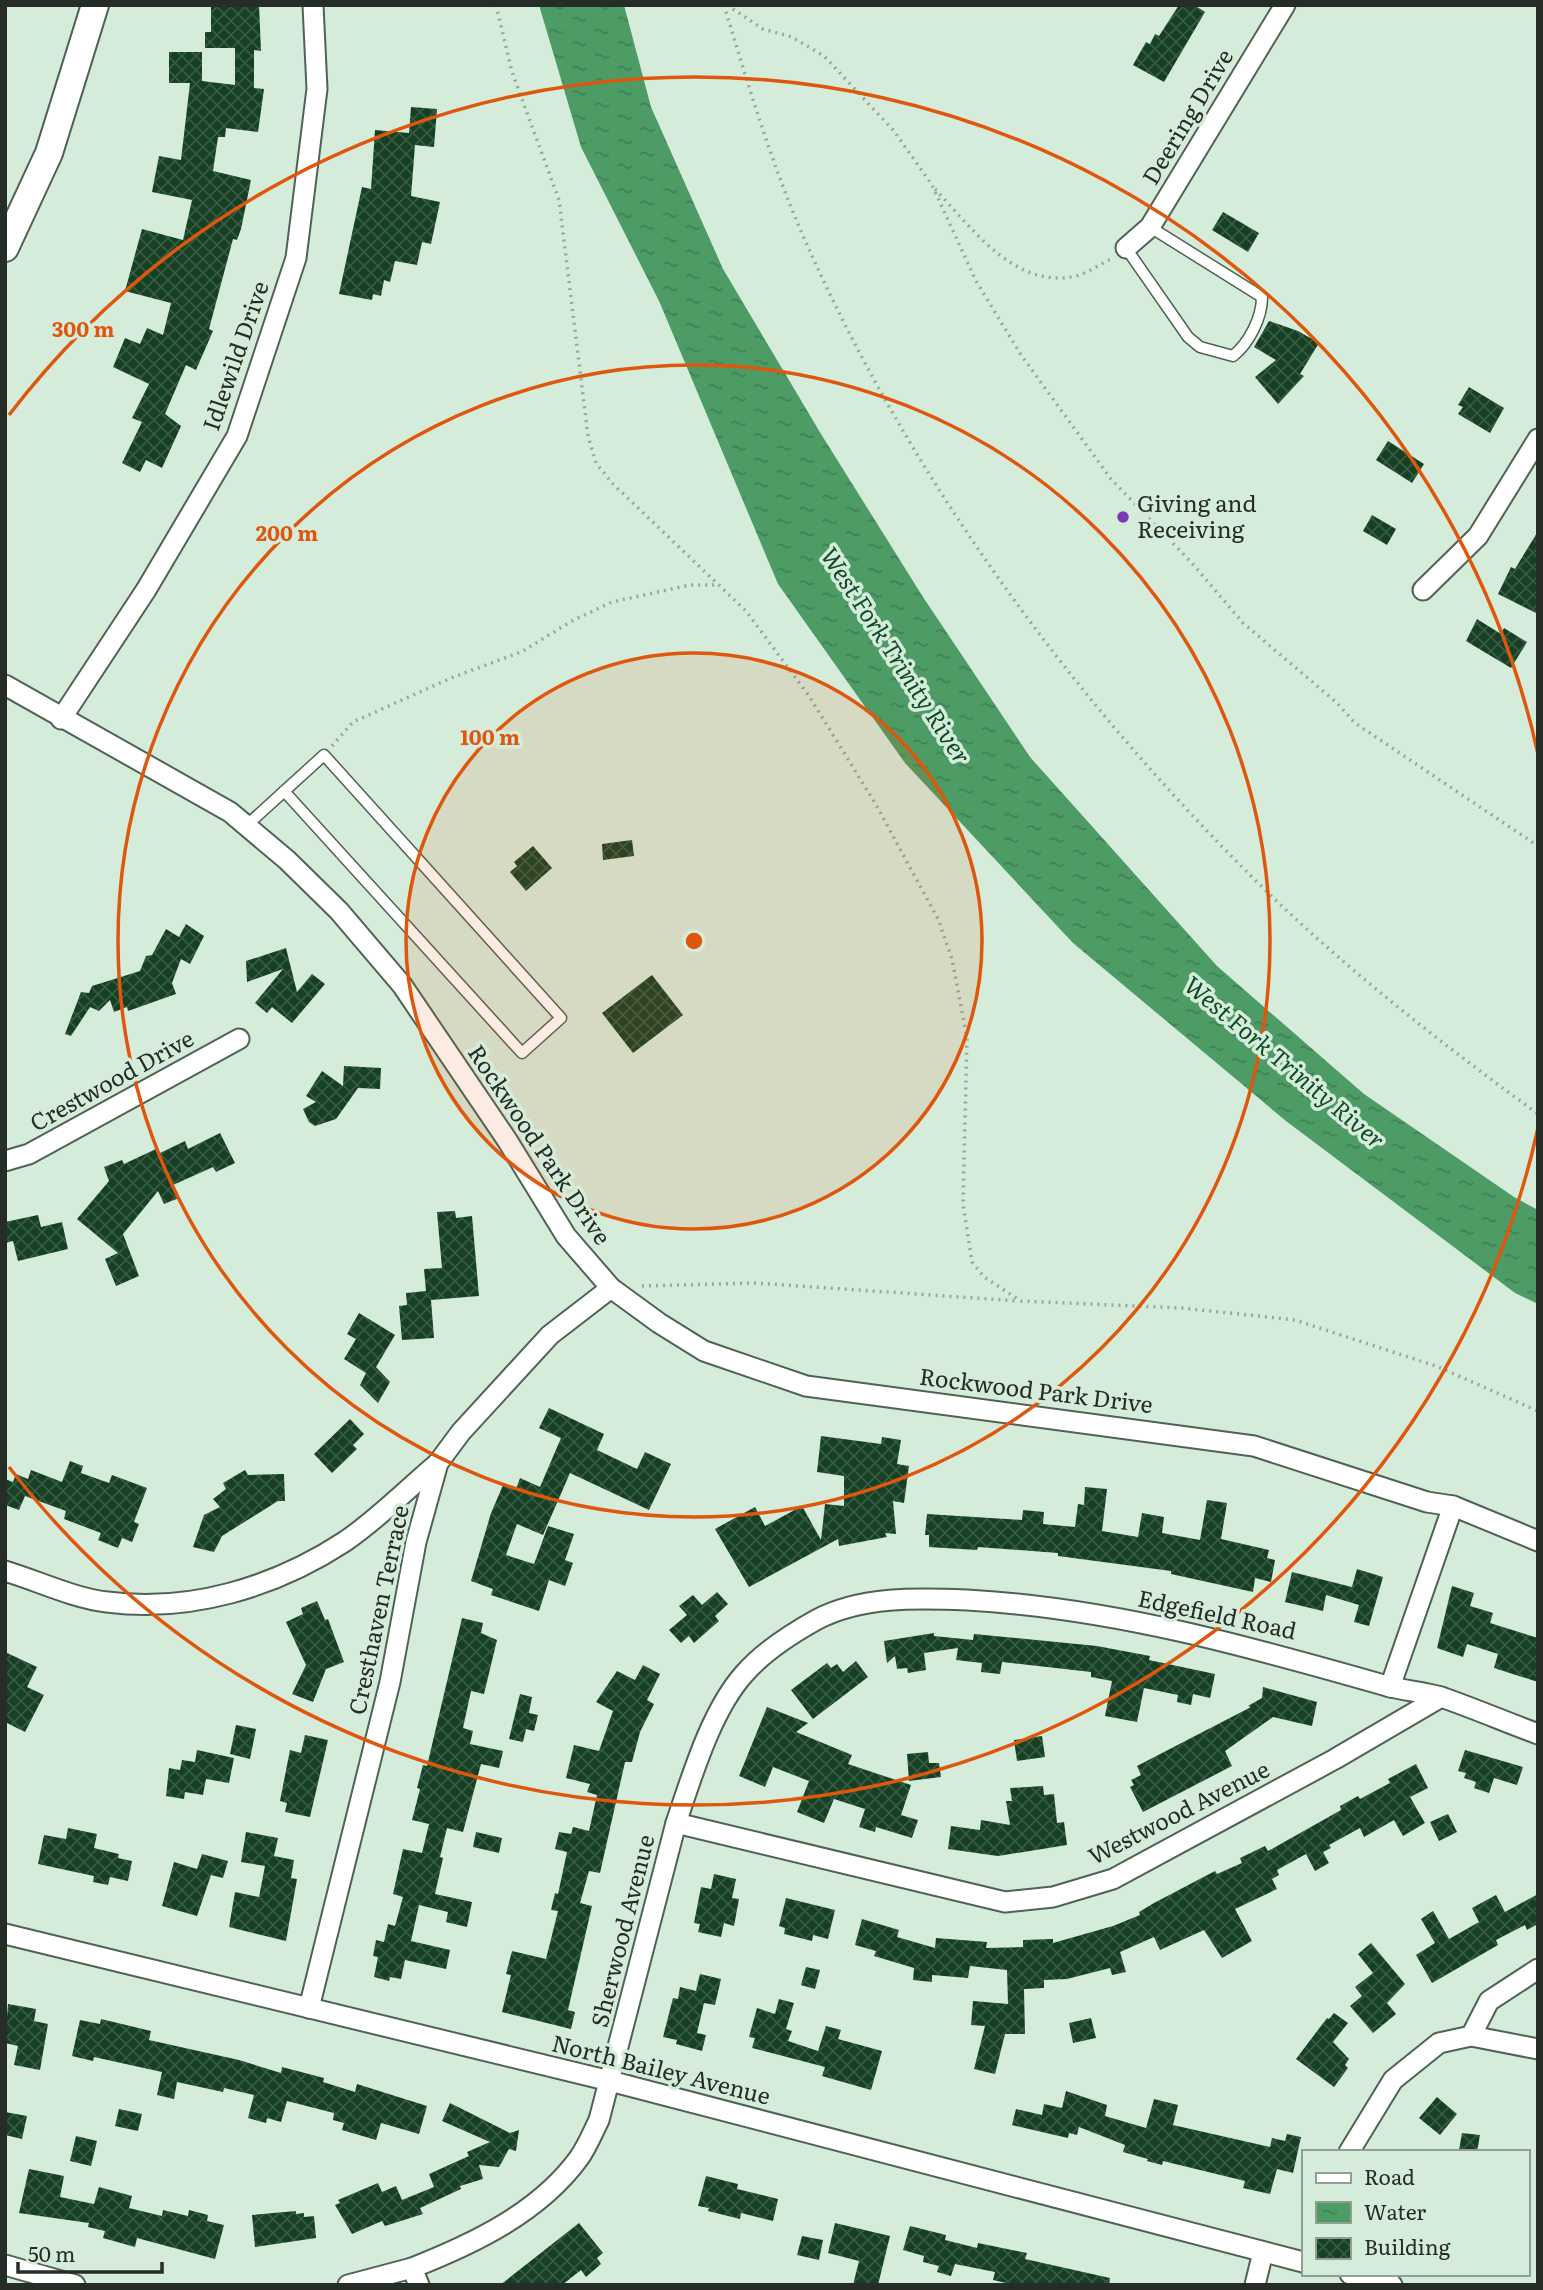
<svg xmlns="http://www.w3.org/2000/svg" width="1543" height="2290" font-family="Literata,serif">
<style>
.water{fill:url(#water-ripples)}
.building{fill:url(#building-cross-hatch)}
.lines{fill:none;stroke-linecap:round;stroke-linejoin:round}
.lane-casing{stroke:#4f6253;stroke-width:13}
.street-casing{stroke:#4f6253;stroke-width:23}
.secondary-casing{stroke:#4f6253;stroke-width:30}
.path{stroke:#97a79a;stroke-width:3.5;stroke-dasharray:2 5;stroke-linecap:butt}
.lane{stroke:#fff;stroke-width:10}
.street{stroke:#fff;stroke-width:19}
.secondary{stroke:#fff;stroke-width:26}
.ring{fill:none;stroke:#de570d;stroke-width:3.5}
.poi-dot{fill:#753cb2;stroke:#d6ecdb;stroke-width:2.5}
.labels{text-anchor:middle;stroke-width:7;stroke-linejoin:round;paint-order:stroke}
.street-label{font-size:23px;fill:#252d26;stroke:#d6ecdb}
.poi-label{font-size:23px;fill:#252d26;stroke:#d6ecdb;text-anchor:start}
.water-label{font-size:24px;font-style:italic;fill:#0e4b26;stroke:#d6ecdb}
.centre{fill:#de570d;stroke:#d6ecdb;stroke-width:3.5}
.ring-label{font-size:21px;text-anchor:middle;font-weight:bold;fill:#de570d;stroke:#d6ecdb;stroke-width:7;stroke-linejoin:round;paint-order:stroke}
</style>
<defs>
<pattern id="water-ripples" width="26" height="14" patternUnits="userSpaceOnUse" patternTransform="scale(1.75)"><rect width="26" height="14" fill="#4d9c66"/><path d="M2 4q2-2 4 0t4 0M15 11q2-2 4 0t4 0" fill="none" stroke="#408054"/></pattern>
<pattern id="building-cross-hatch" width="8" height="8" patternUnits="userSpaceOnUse" patternTransform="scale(1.75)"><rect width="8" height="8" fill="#154024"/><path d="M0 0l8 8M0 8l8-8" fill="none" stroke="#375a43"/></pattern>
</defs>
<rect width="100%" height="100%" fill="#d6ecdb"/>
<path class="water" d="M539 5H624L651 107 723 269 821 434 923 597 1030 757 1217 966 1364 1094 1514 1197 1538 1210V1304L1515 1293 1286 1121 1073 943 905 763 778 584 659 301 581 147Z"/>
<g class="building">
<path d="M211 5H259L261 51 254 50V88L264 89 258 132 226 128 225 137H218L213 171 251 180 241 229 237 240 233 239 209 329 213 331 196 370 186 365 165 414 181 426 162 468 146 460 140 472 122 463 142 422 132 418 149 384 113 367 125 338 140 344 147 328 163 335 171 303 125 291 142 229 183 240 192 200 152 192 159 156 181 160 190 83H169V52H202V81L235 85V48H205V32H211Z"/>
<path d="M1179 5H1194L1205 12 1164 82 1133 65 1146 42 1150 44 1155 34 1159 36Z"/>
<path d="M411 107 437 109 434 147 415 145 411 196 440 202 431 244 422 242 417 265 395 261 390 282 384 280 381 296 373 294 372 300 339 294 362 187 371 189 375 130 409 133Z"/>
<path d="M1223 212 1259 233 1248 252 1212 230Z"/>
<path d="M1269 321 1298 331 1319 343 1300 374 1304 376 1278 404 1255 377 1276 360 1254 347Z"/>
<path d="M1469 387 1504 408 1490 433 1458 414 1463 407 1458 405Z"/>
<path d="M1388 441 1424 464 1412 483 1376 460Z"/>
<path d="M1372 515 1396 529 1387 545 1363 531Z"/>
<path d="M1538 531V614L1498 594 1511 567 1515 569Z"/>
<path d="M1477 619 1501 634 1504 628 1527 642 1511 668 1466 641Z"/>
<path d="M632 840 634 856 603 860 602 844Z"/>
<path d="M533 846 552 868 526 891 510 872 517 866 514 862Z"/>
<path d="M186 924 204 936 190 964 181 959 172 983 176 994 128 1011 127 1007 114 1012 110 1000 99 1011 90 1007 71 1036 65 1034 81 992 89 993 92 986 140 971 146 956 152 955 166 929 179 937Z"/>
<path d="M286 948 297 992 312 974 325 984 292 1023 272 1007 267 1013 255 1003 283 969 247 982 246 961Z"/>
<path d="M652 975 683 1015 633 1053 602 1013Z"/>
<path d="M344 1066 381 1068 380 1089 358 1088 336 1119 315 1126 309 1122 303 1109 316 1102 306 1096 322 1071 343 1086Z"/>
<path d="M220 1133 235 1163 216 1172 213 1167 173 1185 179 1198 164 1204 158 1191 123 1234 139 1276 116 1286 105 1259 118 1253 77 1219 109 1181 104 1167 122 1160 124 1164 158 1148 160 1153 185 1141 188 1149Z"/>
<path d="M455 1211 456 1218 472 1216 479 1296 431 1300 434 1338 402 1340 399 1306 407 1305 406 1293 426 1291 424 1269 442 1268 437 1212Z"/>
<path d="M38 1215 41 1227 62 1222 68 1249 18 1261 13 1241 5 1243V1222Z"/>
<path d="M359 1313 395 1335 376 1367 390 1382 378 1403 360 1385 366 1373 344 1359 356 1339 347 1334Z"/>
<path d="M549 1408 604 1434 597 1450 637 1469 645 1452 671 1464 649 1510 570 1473 543 1535 517 1524 506 1555 534 1564 548 1526 574 1534 565 1560 573 1563 565 1586 549 1580 539 1611 491 1595 493 1589 471 1581 491 1513 504 1483 516 1489 520 1478 540 1487 561 1438 539 1428Z"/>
<path d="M350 1419 364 1434 353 1445 357 1449 332 1473 314 1454Z"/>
<path d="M821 1436 881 1444 882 1437 901 1440 897 1464 909 1466 904 1503 893 1501 896 1534 885 1533 887 1537 839 1546 838 1539 749 1587 715 1529 755 1507 765 1526 802 1506 821 1540 825 1504 844 1506V1476L817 1472Z"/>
<path d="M70 1461 83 1466 81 1473 109 1483 112 1475 147 1488 134 1522 139 1524 132 1542 122 1538 118 1548 98 1540 101 1533 64 1519 66 1511 25 1496 19 1510 5 1505V1479L13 1482 16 1474 28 1479 31 1470 62 1482Z"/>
<path d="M245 1470 248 1475 284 1474 285 1501H278L222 1536 214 1552 193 1547 204 1515 220 1507 213 1499 226 1489 223 1483Z"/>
<path d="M1085 1487 1107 1489 1102 1531 1138 1537 1142 1513 1164 1517 1162 1533 1200 1540 1207 1500 1227 1503 1221 1539 1269 1550 1267 1558 1275 1560 1271 1582 1255 1578 1253 1592 1171 1574V1571L1058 1556V1553L978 1547 977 1550 929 1547V1535H925L927 1514 1022 1520 1023 1510 1044 1512 1043 1524 1075 1527 1078 1504 1084 1505Z"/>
<path d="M1357 1569 1383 1577 1369 1626 1354 1622 1359 1605 1326 1595 1323 1611 1285 1602 1292 1572 1352 1587Z"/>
<path d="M1452 1586 1474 1593 1470 1606 1493 1613 1490 1623 1538 1638V1682L1494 1668 1498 1654 1467 1644 1463 1657 1437 1648Z"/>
<path d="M717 1592 728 1604 715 1616 719 1621 694 1643 689 1636 681 1643 669 1630 687 1615 679 1606 693 1595 702 1605Z"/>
<path d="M317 1601 325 1620 328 1619 344 1662 326 1669 313 1702 292 1694 306 1665 286 1622 303 1614 301 1608Z"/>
<path d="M462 1618 483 1623 481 1633 497 1640 484 1694 471 1691 463 1728 473 1731 470 1744 503 1751 499 1768 481 1764 463 1832 447 1828 440 1857 443 1858 435 1894 472 1902 467 1927 446 1922 448 1912 419 1905 411 1941 450 1950 446 1969 405 1960 401 1979 390 1977 389 1981 374 1977 378 1957 373 1956 376 1940 384 1942 388 1924 395 1926 403 1897 393 1894 403 1849 422 1853 429 1824 412 1820 420 1789 417 1788 423 1765 427 1766Z"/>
<path d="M934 1633V1636L973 1640 974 1634 1097 1646 1150 1656 1149 1660 1215 1674 1210 1698 1193 1694 1191 1705 1177 1702 1178 1695 1144 1688 1137 1722 1105 1716 1112 1681 1091 1677V1672L1002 1662 1000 1674 981 1672 982 1663 956 1660 958 1648 924 1653 926 1670 908 1673 907 1668 897 1669 895 1656 887 1663 884 1641Z"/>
<path d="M5 1652 37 1667 27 1687 44 1695 25 1732 5 1722Z"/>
<path d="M856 1661 868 1677 813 1719 791 1690 827 1663 831 1668 837 1664 843 1672Z"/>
<path d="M643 1665 660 1674 647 1700 654 1704 640 1732 632 1762H625L600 1873 589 1871 580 1903 592 1906 568 2010 575 2012 571 2029 502 2012 511 1975 506 1974 512 1951 546 1959 558 1911 551 1910 555 1893 558 1894 567 1852 555 1849 559 1832 571 1834 573 1827 589 1831 597 1795 587 1792 590 1784 566 1778 574 1745 599 1751 613 1711 596 1702 617 1671 635 1680Z"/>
<path d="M1263 1687 1317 1702 1312 1726 1273 1717 1225 1751 1232 1766 1143 1812 1130 1787 1134 1785 1131 1780 1141 1775 1137 1766 1251 1707 1248 1706 1262 1698Z"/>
<path d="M520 1694 532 1697 529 1713 538 1715 534 1731 526 1729 523 1742 509 1739Z"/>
<path d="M767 1707 808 1723 796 1732 852 1755 848 1764 911 1785 901 1815 918 1820 912 1838 876 1827 875 1832 859 1827 865 1809 834 1799 824 1823 797 1812 809 1781 773 1767 765 1787 739 1776Z"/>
<path d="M236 1725 256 1729 250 1759 230 1754Z"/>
<path d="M305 1735 328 1740 310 1817 285 1812 287 1803 280 1801 290 1750 301 1753Z"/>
<path d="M1042 1736 1045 1757 1017 1761 1014 1740Z"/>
<path d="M197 1750 234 1758 229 1783 206 1779 203 1795 185 1792 184 1799 166 1796 169 1768 180 1770 182 1760 195 1762Z"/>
<path d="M1465 1750 1523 1767 1517 1785 1494 1778 1489 1793 1474 1788 1476 1782 1464 1778 1466 1773 1458 1771Z"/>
<path d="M928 1752 929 1763H939L941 1777 909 1781 907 1754Z"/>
<path d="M1416 1764 1428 1788 1410 1797 1425 1823 1403 1836 1394 1820 1364 1837 1360 1828 1329 1845 1331 1848 1323 1852 1329 1863 1315 1871 1306 1854 1277 1870 1279 1875 1272 1879 1277 1889 1235 1909 1252 1941 1222 1958 1204 1930 1160 1950 1154 1937 1120 1952 1126 1972 1112 1975 1110 1968 1067 1979 1044 1980V1988L1024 1989 1025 2034H1005L995 2074 974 2069 985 2026 971 2025 973 2001 1008 2004 1007 1970 970 1966 968 1978 932 1975V1982L913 1980 914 1968 874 1956 876 1951 855 1945 862 1919 899 1930 897 1937 935 1948 936 1938 987 1942 986 1948 1023 1947V1940L1053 1939V1943L1113 1926 1140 1915 1139 1912 1154 1903 1215 1871 1217 1874 1242 1863 1240 1858 1265 1846 1268 1851 1341 1810 1340 1806 1358 1796 1360 1799 1390 1783 1388 1779Z"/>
<path d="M1043 1786 1044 1795 1054 1794 1057 1823 1064 1822 1067 1845 998 1856 948 1849 951 1826 980 1830 981 1820 1010 1825 1006 1801H1012L1010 1788Z"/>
<path d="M1448 1814 1457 1832 1439 1841 1430 1822Z"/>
<path d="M68 1828 97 1834 94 1848 119 1854 118 1858 132 1861 128 1881 110 1877 108 1885 93 1882 94 1876 38 1864 44 1835 66 1839Z"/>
<path d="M246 1832 278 1838 274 1856 294 1860 291 1878 297 1879 286 1941 229 1927 235 1892 259 1897 265 1866 241 1862Z"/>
<path d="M476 1832 502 1838 499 1853 473 1847Z"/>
<path d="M202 1854 228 1861 223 1878 211 1875 197 1916 162 1906 174 1862 197 1869Z"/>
<path d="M714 1874 736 1879 732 1898 739 1899 734 1926 724 1923 721 1937 698 1932 700 1924 694 1923 701 1887 711 1889Z"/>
<path d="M1538 1894V1924L1527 1930 1525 1925 1496 1940 1498 1945 1432 1983 1416 1955 1435 1943 1421 1919 1433 1911 1449 1939 1479 1922 1472 1908 1496 1895 1505 1912Z"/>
<path d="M786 1898 835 1910 828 1939 813 1935 812 1941 784 1934 785 1928 779 1926Z"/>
<path d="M1371 1943 1405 1984 1387 2003 1396 2014 1373 2033 1350 2006 1362 1996 1355 1987 1373 1973 1358 1954Z"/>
<path d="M806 1967 820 1970 815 1989 801 1985Z"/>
<path d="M700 1974 721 1979 715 2005 704 2003 697 2033 706 2035 702 2051 676 2044 677 2040 663 2037 673 1998 678 1999 680 1987 696 1991Z"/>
<path d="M779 1999 794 2003 786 2029 792 2031 788 2041 818 2051 826 2026 841 2030 838 2039 882 2051 871 2090 822 2076 825 2067 752 2048 755 2038 749 2037 757 2008 775 2014Z"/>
<path d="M8 2004 36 2009 34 2021 48 2024 40 2070 14 2065 18 2046 5 2043Z"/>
<path d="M1334 2013 1348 2023 1333 2042 1349 2059 1345 2065 1348 2068 1334 2087 1296 2059 1327 2018 1329 2019Z"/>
<path d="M1091 2018 1096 2038 1073 2043 1069 2023Z"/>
<path d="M101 2019 151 2031 149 2040 239 2060 281 2073 282 2067 324 2078 323 2082 355 2092 357 2084 427 2106 419 2134 381 2123 376 2140 342 2130 344 2123 333 2120 334 2113 287 2101 281 2122 267 2118 266 2123 248 2118 254 2095 224 2088 223 2092 177 2082 174 2099 157 2095 162 2072 94 2057 93 2061 72 2056 80 2020 100 2024Z"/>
<path d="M1066 2091 1107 2105 1105 2116 1146 2128 1154 2099 1178 2105 1173 2125 1270 2147 1272 2138 1285 2141 1287 2134 1301 2137 1293 2173 1277 2169 1270 2194 1243 2188 1245 2181 1163 2161 1162 2165 1147 2161 1148 2159 1123 2152 1125 2145 1079 2127 1077 2135 1069 2133 1068 2138 1012 2125 1016 2109 1042 2115 1044 2104 1062 2108Z"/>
<path d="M1437 2097 1457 2114 1440 2135 1419 2118Z"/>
<path d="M450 2103 510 2133 519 2130 516 2151 509 2149 499 2167 479 2165 483 2179 460 2186 461 2189 420 2208 423 2214 385 2226 382 2221 352 2234 335 2205 340 2203 338 2200 378 2183 382 2192 396 2186 402 2200 434 2187 429 2174 469 2156 467 2152 490 2142 442 2121Z"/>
<path d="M119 2109 142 2114 138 2131 115 2126Z"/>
<path d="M5 2112 27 2116 22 2139 5 2135Z"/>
<path d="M1462 2133 1480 2135 1477 2152 1459 2150Z"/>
<path d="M76 2136 97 2141 91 2166 70 2161Z"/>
<path d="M29 2169 64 2176 60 2197 94 2204 99 2187 132 2196 129 2208 162 2216 163 2210 188 2216 189 2210 208 2215 207 2221 224 2225 215 2259 137 2238 135 2247 103 2238 105 2231 88 2227 89 2223 19 2213Z"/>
<path d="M706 2176 738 2184 737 2189 778 2199 773 2221 741 2213 740 2219 708 2211 709 2208 698 2206Z"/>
<path d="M296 2211V2214L304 2213V2217L314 2216 316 2238 255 2247 252 2215Z"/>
<path d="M579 2223 603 2253 597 2258 601 2264 586 2277 581 2270 562 2285H500Z"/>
<path d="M835 2223 890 2236 878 2285H853L859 2261 828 2253Z"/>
<path d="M910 2226 946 2235 945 2240 977 2248 978 2243 1027 2253 1025 2259 1110 2278 1109 2285H1015L993 2280 995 2272 955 2264 951 2276 937 2272 939 2266 923 2262 924 2256 903 2250Z"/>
<path d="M802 2236 823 2240 819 2260 797 2255Z"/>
</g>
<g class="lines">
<g class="lane-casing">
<g id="lane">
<path d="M1126 248 1188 337 1200 347 1233 356C1249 343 1262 318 1262 297L1150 227"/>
<path d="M246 826 324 755 561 1018 522 1053 284 791"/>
</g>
</g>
<g class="street-casing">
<g id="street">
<path d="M1126 248 1150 227 1285 5"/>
<path d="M1423 590 1478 536 1538 439"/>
<path d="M5 685 230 812 287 860 339 911 402 985 507 1140 566 1236 611 1288 659 1323 704 1351 806 1386 1254 1446 1427 1502 1453 1506 1538 1541"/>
<path d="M61 719 146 590 237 436 296 258 317 89 313 5"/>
<path d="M5 1161 29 1154 239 1039"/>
<path d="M5 1571C38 1581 73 1598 107 1602 190 1613 275 1587 344 1542 377 1520 407 1489 438 1463"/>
<path d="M1390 1687 1453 1506"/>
<path d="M676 1823 1005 1902 1053 1897 1113 1879 1335 1759 1441 1697"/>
<path d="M5 1934 610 2081 1303 2262"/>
<path d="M309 2008 390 1682 416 1542 438 1463 461 1432 550 1335 611 1288"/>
<path d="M1471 2036 1538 2049"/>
<path d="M1349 2152 1393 2080 1439 2043 1471 2036 1489 2001 1538 1969"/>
<path d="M5 2265 75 2285"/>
<path d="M412 2268C473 2244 539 2213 579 2158 587 2147 593 2132 599 2120L676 1823C692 1776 711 1711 744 1674 763 1652 791 1634 816 1620 861 1596 917 1598 967 1600 1112 1608 1247 1646 1387 1686 1405 1691 1425 1692 1444 1698 1475 1709 1506 1722 1538 1734"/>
<path d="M1350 2274 1392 2285"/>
<path d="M348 2285 412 2268 419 2285"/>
<path d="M1255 2285 1263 2252"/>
</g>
</g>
<g class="secondary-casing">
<path id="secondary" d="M5 248 49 153 95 5"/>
</g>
<g class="path">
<path d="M496 5 512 72 559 200 588 436 596 463 613 484 746 611 809 696 875 803 938 919 952 959 967 1038 963 1204 972 1262 984 1277 1021 1301 1182 1308 1295 1320 1436 1366 1538 1411"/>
<path d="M724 5C748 84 771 163 804 238 909 476 1067 692 1250 875 1338 963 1438 1041 1538 1114"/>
<path d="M727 5 763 29 792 37 824 56 894 131 932 185 976 281 1021 355 1111 479 1191 562 1243 623 1336 702 1355 723 1538 846"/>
<path d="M935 189C972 228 1015 290 1076 276 1088 273 1100 264 1111 259"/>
<path d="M332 746 353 722 451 678 521 652 572 621 612 602 690 585H719"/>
<path d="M642 1286 755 1283 1019 1301"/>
</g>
<use href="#lane" class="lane"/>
<use href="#street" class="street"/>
<use href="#secondary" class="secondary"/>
</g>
<circle cx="694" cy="941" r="288" fill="#de570d" fill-opacity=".12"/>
<g class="ring">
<circle cx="694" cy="941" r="288"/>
<circle cx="694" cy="941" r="576"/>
<path d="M1538 1128A864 864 0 0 1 9 1467M9 415A864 864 0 0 1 1538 754"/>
</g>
<circle class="poi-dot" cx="1123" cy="517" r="7"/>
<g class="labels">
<g class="street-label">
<text transform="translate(1188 117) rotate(-59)" y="8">Deering Drive</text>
<text transform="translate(236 356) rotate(-71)" y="8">Idlewild Drive</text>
<text transform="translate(112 1081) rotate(-29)" y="8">Crestwood Drive</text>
<text transform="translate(539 1145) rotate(56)" y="8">Rockwood Park Drive</text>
<text transform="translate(1036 1391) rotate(7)" y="8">Rockwood Park Drive</text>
<text transform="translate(379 1610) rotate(-78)" y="8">Cresthaven Terrace</text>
<text transform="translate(1217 1615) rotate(12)" y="8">Edgefield Road</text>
<text transform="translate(1179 1813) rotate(-27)" y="8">Westwood Avenue</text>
<text transform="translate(623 1931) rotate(-76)" y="8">Sherwood Avenue</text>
<text transform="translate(661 2070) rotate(14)" y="8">North Bailey Avenue</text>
</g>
<g class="poi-label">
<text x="1137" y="512">Giving and<tspan x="1137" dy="26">Receiving</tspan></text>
</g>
<g class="water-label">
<text transform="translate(895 656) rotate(57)" y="8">West Fork Trinity River</text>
<text transform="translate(1284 1063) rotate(40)" y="8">West Fork Trinity River</text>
</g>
</g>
<circle cx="694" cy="941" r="10" class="centre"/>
<g class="ring-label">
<text x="83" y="337">300 m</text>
<text x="287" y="541">200 m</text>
<text x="490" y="745">100 m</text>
</g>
<rect width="1543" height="2290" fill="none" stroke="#252d26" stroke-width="14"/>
<rect x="1302" y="2150" width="228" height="126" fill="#d6ecdb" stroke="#8fa093" stroke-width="2"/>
<rect x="1316" y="2173" width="35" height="10" fill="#ffffff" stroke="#8fa093" stroke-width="2"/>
<text x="1364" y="2185" font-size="21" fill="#252d26">Road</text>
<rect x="1316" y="2202" width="35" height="21" fill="url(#water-ripples)" stroke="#8fa093" stroke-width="2"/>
<text x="1364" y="2220" font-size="21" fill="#252d26">Water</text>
<rect x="1316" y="2238" width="35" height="21" fill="url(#building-cross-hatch)" stroke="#8fa093" stroke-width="2"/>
<text x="1364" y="2255" font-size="21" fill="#252d26">Building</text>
<path d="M18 2262v10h144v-10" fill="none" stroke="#252d26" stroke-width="3.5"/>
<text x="28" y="2262" font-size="21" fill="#252d26" stroke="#d6ecdb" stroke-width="5" paint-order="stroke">50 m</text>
</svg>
